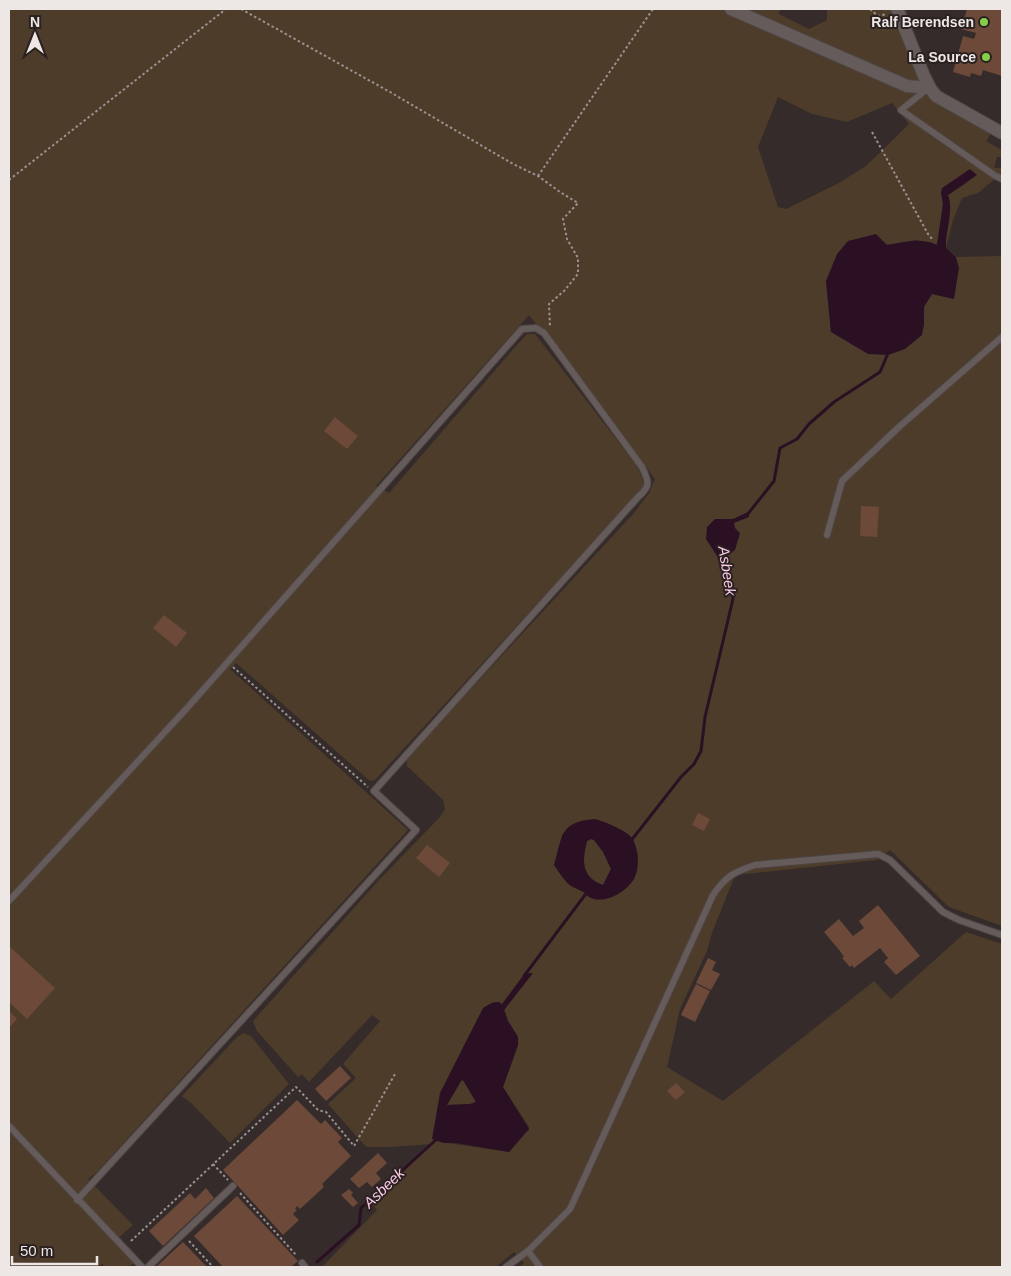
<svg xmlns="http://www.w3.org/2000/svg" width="1011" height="1276" font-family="Helvetica,sans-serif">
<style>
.green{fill:#4e3c2a;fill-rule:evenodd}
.water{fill:#2b1023;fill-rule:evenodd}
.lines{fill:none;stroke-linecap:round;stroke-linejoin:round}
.stream{stroke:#2b1023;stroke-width:3}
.building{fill:#6c4939}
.lane-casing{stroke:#4e4645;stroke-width:8}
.street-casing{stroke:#4e4645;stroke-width:14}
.path{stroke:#999291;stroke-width:2;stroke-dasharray:2.5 2.5;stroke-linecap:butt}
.lane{stroke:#655b5a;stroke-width:6}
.street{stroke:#655b5a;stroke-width:12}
.poi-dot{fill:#87cf4a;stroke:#2a2120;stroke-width:2}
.labels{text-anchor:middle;stroke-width:4;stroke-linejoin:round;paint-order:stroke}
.poi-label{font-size:14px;font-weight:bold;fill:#ede7e6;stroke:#2a2120;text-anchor:end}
.water-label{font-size:15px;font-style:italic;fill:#fcccea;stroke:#2a2120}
</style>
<rect width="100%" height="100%" fill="#342b2a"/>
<g class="green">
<path d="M9 9H780L779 14 809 29 827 20V9H906L933 87 992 132 986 141 1002 150V157H997L994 168H1002V173L978 193 962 198 953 220 946 248 957 257 1002 256V926L949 907 890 850 877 860 735 875 712 933 707 951 680 1009 667 1067 723 1101 874 981 891 999 966 932 1002 944V1267H519L524 1263 514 1252 496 1267 323 1266 377 1210 371 1203 432 1144 392 1147H366L328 1104 356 1078 343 1064 380 1021 372 1015 309 1082 302 1074 298 1077 257 1031 253 1021 379 880 440 817 445 809 443 800 407 766V758L634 513 649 493 655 479 529 315 376 486 389 493 516 346 527 334H535L637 466 643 481V488L375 780 370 781 236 663 230 669 408 830 96 1173 88 1179 133 1225 116 1240 134 1263 129 1267H105L102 1264 98 1267H9ZM778 97 812 114 847 122 892 103 909 124 866 166 837 184 786 209 778 207 758 147ZM968 182 948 195C954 213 945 230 946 248L956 257 954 299 932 294 924 306V324L888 355 831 332 826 281 848 241 858 239 887 245 916 240 937 245 943 204 941 193ZM620 830 631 837 638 855 598 900 570 885 554 865 563 833ZM499 1001 503 1005 508 1021 518 1037V1045L503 1087 529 1127V1129L509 1152 447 1143 440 1093Z"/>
<path d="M591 839 594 840 603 852 611 869 603 885C581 878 582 860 587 841Z"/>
<path d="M243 1033 251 1036 289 1084 230 1143 192 1104 182 1096 236 1038Z"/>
<path d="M463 1080 476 1102 470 1104 447 1105 461 1081Z"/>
</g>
<g class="water">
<path d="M970 169 977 175 948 195C954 213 945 230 946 248L956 257 959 268 954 299 932 294 924 307V324L922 335 905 349 888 355 868 354 831 332 826 281 837 254 848 241 876 234 887 245C904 242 921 237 937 245L943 204 941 193 942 188Z"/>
<path d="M748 512 749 517 734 523 735 528 740 533 735 550 727 556V563L730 566 725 580 717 556 706 539 707 527 715 519H733Z"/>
<path d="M595 819C605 822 626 830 632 838 639 849 640 868 634 879 626 892 606 904 591 898 587 896 588 896 585 893 581 890 576 889 571 886 565 882 559 872 554 865 563 835 559 822 595 819ZM591 839 594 840 603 852 611 869 603 885C581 877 582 861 587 841Z"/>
<path d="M525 973H533L504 1010 508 1021 518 1037V1045L503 1087 529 1129 509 1152 456 1143H443L432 1139 440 1093 483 1008C490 1004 495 999 502 1004ZM463 1080 476 1102 470 1104 447 1105 461 1081Z"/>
</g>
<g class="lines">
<g class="stream">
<path d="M747 515 774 481 780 448 797 439 809 424 834 402 880 372 889 351"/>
<path d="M630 842 681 777 694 764 701 751 705 717 733 599 727 572"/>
<path d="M524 976 588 891"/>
<path d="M317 1262 359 1225 361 1208 438 1138"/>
</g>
</g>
<g class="building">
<path d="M967 9H1002V76L983 70 981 76 971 73 970 77 953 72 963 36 974 39 976 33 961 29Z"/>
<path d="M335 417 358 436 347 449 324 431Z"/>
<path d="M861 506 879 507 877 537 860 536Z"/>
<path d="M164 615 187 633 176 647 153 628Z"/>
<path d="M698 813 710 819 704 831 692 825Z"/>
<path d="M427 845 450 863 439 877 416 858Z"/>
<path d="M878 905 920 956 896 975 884 962 888 958 880 948 854 968 852 965 850 967 842 958 844 957 840 951 824 932 839 919 853 936 864 928 859 921Z"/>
<path d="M9 946 55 988 27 1019 9 1002Z"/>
<path d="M708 958 716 962 712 970 720 974 711 990 696 983Z"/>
<path d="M696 984 710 991 695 1022 681 1015Z"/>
<path d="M9 1011 17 1019 11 1026 9 1024Z"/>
<path d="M340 1066 351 1078 326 1101 315 1089Z"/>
<path d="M676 1083 685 1092 676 1100 667 1091Z"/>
<path d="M297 1100 321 1124 325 1120 342 1138 338 1142 351 1156 322 1184 324 1187 300 1209 297 1206 295 1209 297 1210 293 1214 289 1210 299 1220 283 1235 223 1170Z"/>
<path d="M378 1153 387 1163 376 1173 381 1179 372 1187 367 1182 359 1188 350 1179Z"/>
<path d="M206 1188 214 1198 163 1246 149 1231 190 1193 195 1199Z"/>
<path d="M349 1189 353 1193 351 1195 358 1203 353 1207 341 1195Z"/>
<path d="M237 1196 298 1261 291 1267H223L194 1236Z"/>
<path d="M183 1242 207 1267H158L157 1266Z"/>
</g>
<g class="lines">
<g class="lane-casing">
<g id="lane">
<path d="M926 90 901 110 994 175 1002 179"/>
<path d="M827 535 842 481 899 427 1002 337"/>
<path d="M9 901 188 707 522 329 536 328 544 333 642 467C649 482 651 486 638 497L374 791 416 830 77 1200"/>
<path d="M9 1126 142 1267"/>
<path d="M528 1251 540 1267"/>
<path d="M302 1263 305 1267"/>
<path d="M148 1267 233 1186"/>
<path d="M506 1267 528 1251 570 1209 713 895C726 876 734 872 755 865L878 854 890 860 943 912 959 920 1002 935"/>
</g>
</g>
<g class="street-casing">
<g id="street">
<path d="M731 9 907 86 930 88"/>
<path d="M897 9 924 76 930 88 936 96 1002 133"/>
</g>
</g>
<g class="path">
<path d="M241 9 390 92 513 164 538 176 560 192 578 203 563 219 567 239 578 258V274L564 291 549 304 550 327"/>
<path d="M870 9 878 16 887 14"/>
<path d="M872 132 928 234 933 240"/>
<path d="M538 176 653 9"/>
<path d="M9 180 226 9"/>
<path d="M233 667 368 787"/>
<path d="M213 1164 228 1180"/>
<path d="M240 1193 297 1256"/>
<path d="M131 1241 296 1087 318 1110 326 1112 354 1146 395 1074"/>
<path d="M189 1241 213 1267"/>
</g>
<use href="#lane" class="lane"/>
<use href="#street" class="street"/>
</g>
<g class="poi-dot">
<circle cx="984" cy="22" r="5"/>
<circle cx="986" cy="57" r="5"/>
</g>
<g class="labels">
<g class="poi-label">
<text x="974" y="27">Ralf Berendsen</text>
<text x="976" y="62">La Source</text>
</g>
<g class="water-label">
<text transform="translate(727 571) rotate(81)" y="5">Asbeek</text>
<text transform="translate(384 1188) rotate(-44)" y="5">Asbeek</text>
</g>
</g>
<rect width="1011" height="1276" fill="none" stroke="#ede7e6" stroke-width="20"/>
<g transform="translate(35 35)" stroke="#2a2120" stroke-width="4" paint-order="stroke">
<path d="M0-4L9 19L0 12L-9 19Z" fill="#ede7e6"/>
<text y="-8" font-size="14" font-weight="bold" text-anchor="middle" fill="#ede7e6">N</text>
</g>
<path d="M12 1256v8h85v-8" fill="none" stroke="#ede7e6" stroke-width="2.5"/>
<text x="20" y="1256" font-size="15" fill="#ede7e6" stroke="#2a2120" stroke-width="4" paint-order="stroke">50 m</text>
</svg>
